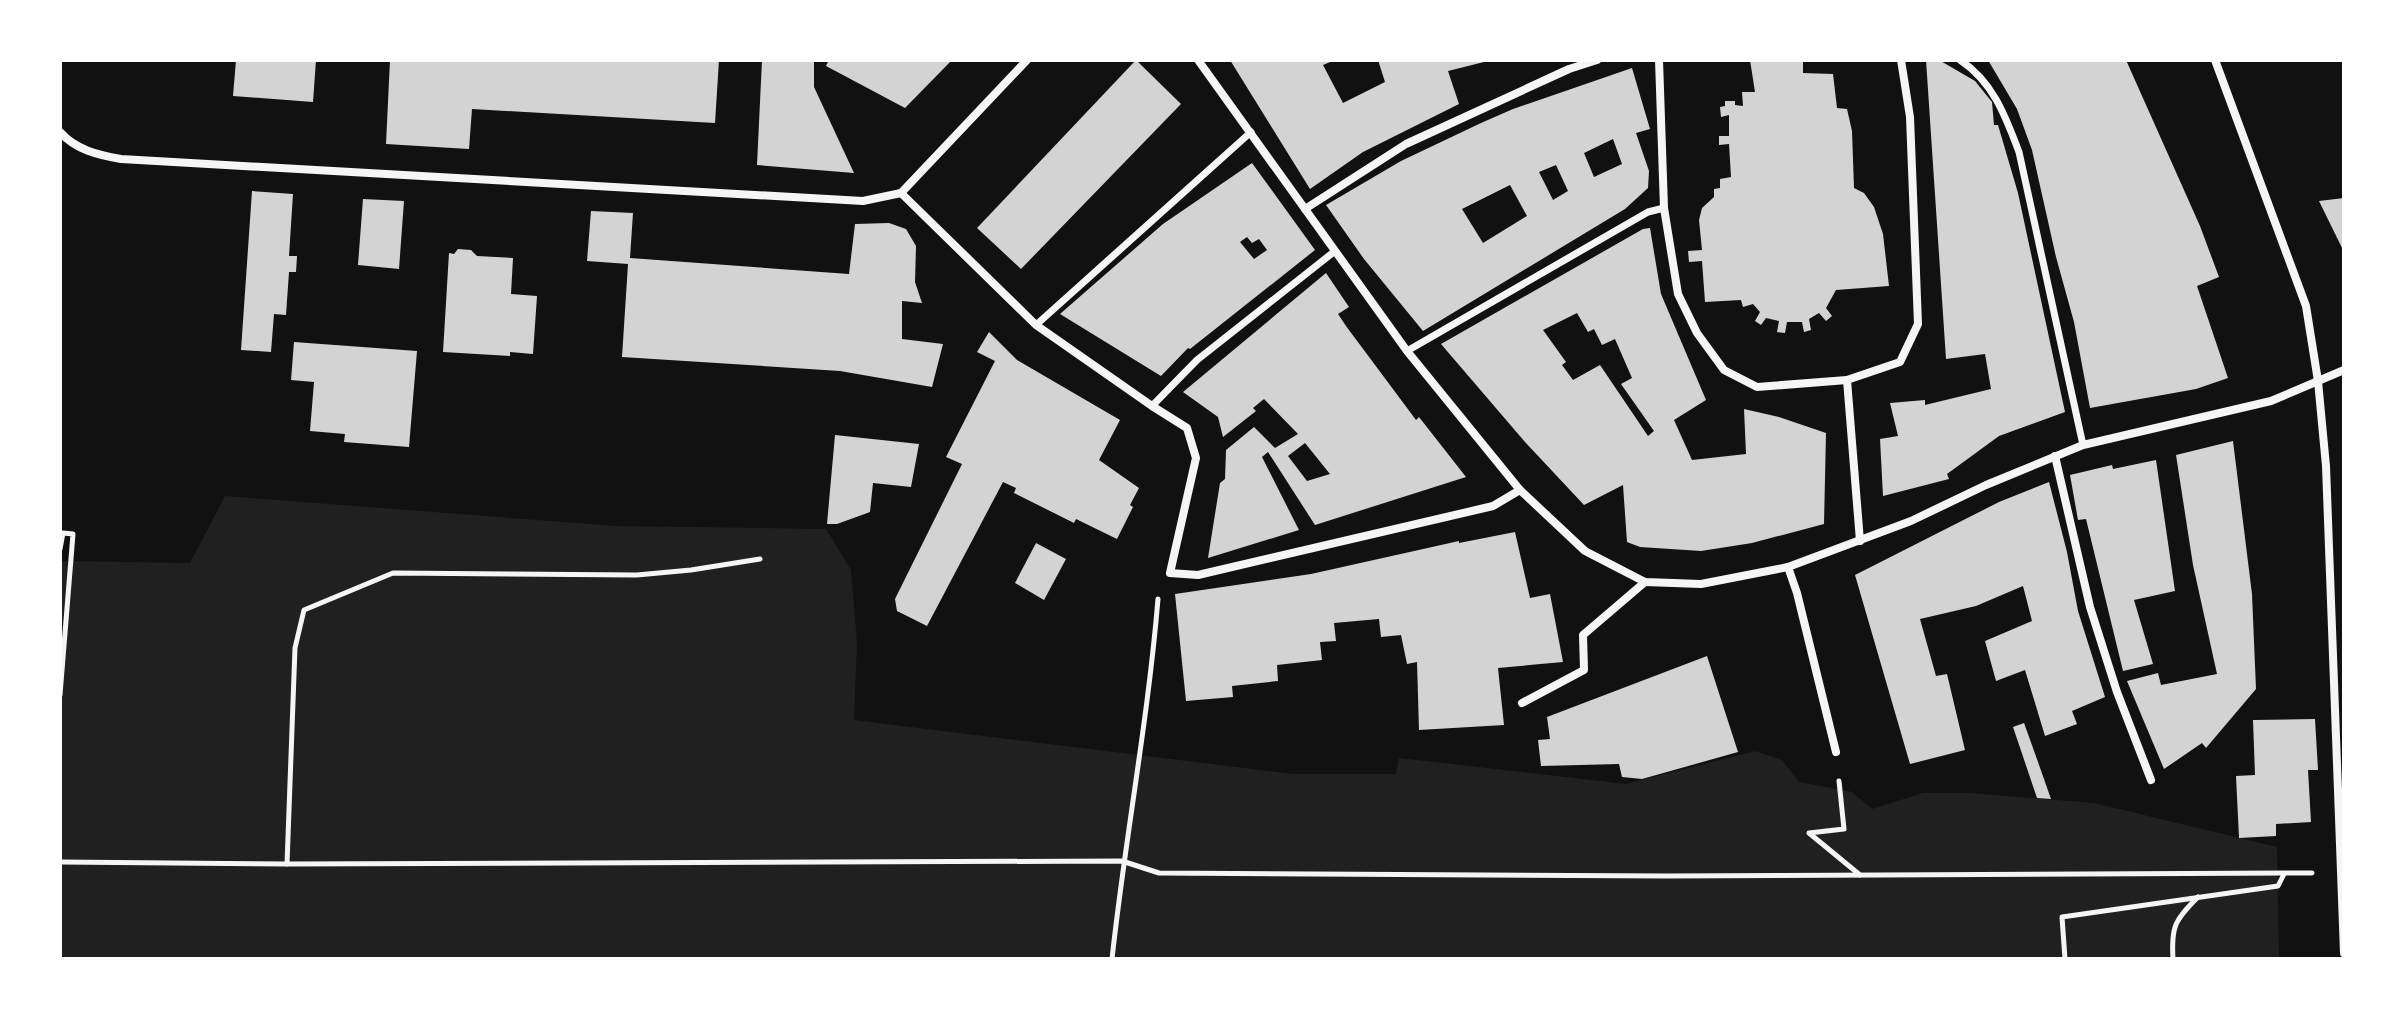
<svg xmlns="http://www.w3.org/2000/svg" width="2404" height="1019" font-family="Signika,sans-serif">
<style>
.green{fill:#202020}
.building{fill:#d3d3d3;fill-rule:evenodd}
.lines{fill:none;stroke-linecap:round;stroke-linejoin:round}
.path{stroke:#f5f5f5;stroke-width:5}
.pedestrian{stroke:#f5f5f5;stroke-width:7}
.minor{stroke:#f5f5f5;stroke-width:8}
</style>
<rect width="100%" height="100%" fill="#111"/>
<path class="green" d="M225 496 616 526 826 529 851 570 857 643 854 720 1293 774H1396L1399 758 1626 784 1755 751 1782 760 1799 782 1852 792 1872 809 1923 793H1970L2094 803 2277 847 2279 959H60V561L190 563Z"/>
<g class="building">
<path d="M236 60H316L313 102 233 96Z"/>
<path d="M390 60H719L715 123 472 109 469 149 386 144Z"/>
<path d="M762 60H814V87L854 173 757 165Z"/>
<path d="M829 60H952L905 108 826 66Z"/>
<path d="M1136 60 1181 104 1021 269 977 228Z"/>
<path d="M1230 60H1335L1323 65 1343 103 1385 82 1378 60 1488 61 1448 71 1459 104 1363 152 1310 189Z"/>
<path d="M1750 60H1803V73L1833 74 1837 108 1847 109 1852 131 1854 188 1864 193 1874 207 1883 234 1889 286 1836 290 1826 308 1832 316 1826 321 1819 313 1809 319 1811 330 1804 332 1802 322H1787L1785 333 1777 332 1779 321 1766 318 1761 325 1755 321 1760 312 1753 304 1743 307 1741 300 1705 302 1702 261 1689 262 1688 251 1702 250 1699 220 1702 208 1714 197V189L1720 188V179L1731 177 1729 144 1719 145V136H1729V115L1721 117 1720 107 1725 106V101H1735V105L1743 106 1742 92H1755Z"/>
<path d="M1926 60H1939L1975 81 1992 102 1994 125H1998L2018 193 2065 412 1999 436 1947 474 1949 479 1883 496 1880 439 1898 436 1890 403 1925 400V405L1991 389 1985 354 1946 359Z"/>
<path d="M1988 60H2126L2200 226 2219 277 2197 286 2228 378 2196 389 2090 408 2074 322 2056 257 2032 150 2017 109Z"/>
<path d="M1632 68 1650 129 1636 133 1649 171 1648 188 1625 209 1423 331 1364 259 1326 205 1401 161 1481 123 1513 109ZM1613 139 1622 164 1594 177 1584 153ZM1556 165 1568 191 1553 200 1539 172ZM1510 185 1527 216 1483 243 1462 209Z"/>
<path d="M1252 163 1315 250 1190 349 1188 348 1161 376 1060 314 1163 224ZM1247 237 1252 243 1259 239 1267 250 1254 259 1240 242Z"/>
<path d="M252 191 293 194 289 256H297L296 272H289L286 315 274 314 271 352 241 350Z"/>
<path d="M2344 198V252L2319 201Z"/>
<path d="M363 199 404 201 399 269 358 265Z"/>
<path d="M591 211 633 213 630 258 849 274 855 224 889 223 906 229 916 246 915 282 922 303 902 301V339L943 344 932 387 840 371 622 357 628 264 587 261Z"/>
<path d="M1650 228 1661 294 1706 400 1674 420 1692 460 1746 454 1744 409 1779 417 1826 433 1824 524 1752 543 1701 551 1640 547 1627 542 1623 485 1584 505 1525 442 1441 344 1643 229ZM1577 313 1588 332 1594 329 1602 345 1615 339 1632 378 1621 384 1654 431 1648 436 1600 365 1573 380 1562 365 1566 362 1543 330Z"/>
<path d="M458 249 471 250 477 256 513 258 511 294 537 296 533 354 510 352V356L443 352 449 253 454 254Z"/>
<path d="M1326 273 1349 307 1338 314 1346 326 1416 420 1419 417 1466 477 1315 525 1268 452 1262 457 1299 530 1208 558 1220 483 1225 479 1226 450 1254 427 1275 448 1298 434 1264 399 1253 408 1256 411 1223 437 1218 417 1183 392ZM1305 443 1330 474 1307 481 1288 456Z"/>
<path d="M989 332 1017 360 1120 420 1099 460 1139 488 1130 505 1133 507 1117 539 1076 519 1074 523 1014 493 1016 488 1003 482 927 626 897 611 895 599 962 464 946 457 995 361 977 352Z"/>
<path d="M294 342 417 351 409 447 344 442 345 434 310 431 314 382 291 380Z"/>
<path d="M835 435 919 444 911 487 873 483 870 512 837 524H827Z"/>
<path d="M2233 441 2252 594 2256 689 2206 748 2202 743 2164 769 2127 681 2158 673 2161 685 2217 674 2193 565 2176 455Z"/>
<path d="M2156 460 2175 591 2134 600 2153 664 2123 671 2086 519 2078 520 2070 475 2112 465 2113 469Z"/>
<path d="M2049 482 2067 552 2078 611 2105 697 2072 711 2077 724 2045 736 2025 670 1996 681 1985 641 2032 621 2023 586 1976 606 1920 619 1936 676 1947 674 1965 750 1910 764 1855 575 1999 502Z"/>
<path d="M1515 532 1530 598 1550 594 1563 662 1498 668 1504 725 1419 730 1417 662 1407 664 1401 635 1381 637 1379 619 1334 623 1336 641 1320 642 1322 660 1277 665 1278 681 1232 686 1233 697 1186 701 1175 594 1311 574 1459 541V543Z"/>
<path d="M1036 543 1066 559 1044 600 1015 583Z"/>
<path d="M1707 656 1738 752 1642 779 1622 777 1619 764 1541 766 1538 740 1550 739 1547 717Z"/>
<path d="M2315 719 2318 770H2308L2311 822 2276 824V836L2239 838 2236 776 2255 775 2253 720Z"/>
<path d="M2024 723 2038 762 2051 799 2037 798 2013 727Z"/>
</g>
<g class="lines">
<g class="path">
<path d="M60 549 63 533 73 534 60 695"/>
<path d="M1839 781 1844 829 1809 833 1860 875"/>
<path d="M60 862 287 864 295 648 304 610 393 573 637 575 691 570 760 559"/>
<path d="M287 864 1122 861 1159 873 1667 876 2312 873"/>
<path d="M1112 959C1125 839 1148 720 1158 599"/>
<path d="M2065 959 2062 917 2278 886 2284 874"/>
<path d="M2173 959C2171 926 2175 920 2198 897"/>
</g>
<g class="pedestrian">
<path d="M1960 60C1993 82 2005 115 2019 152L2083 445"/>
<path d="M1036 325 1251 132"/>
<path d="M1407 351 1648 212 1664 208"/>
<path d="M1152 406 1197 360 1335 251"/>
</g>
<g class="minor">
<path d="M1198 60 1407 351 1520 490 1585 551 1645 582 1701 584 1788 567 1911 521 1986 485 2083 445 2271 401 2344 370"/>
<path d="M1659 60 1664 208 1678 294 1697 333 1724 370 1757 387 1847 380 1900 362 1918 324 1910 117 1901 60"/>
<path d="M2215 60 2306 306 2318 381 2326 466 2344 953"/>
<path d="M60 132C76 150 98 155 121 159L863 201 901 193"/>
<path d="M901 193 1036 325 1152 406 1187 428 1196 458 1170 573 1198 575 1493 506 1520 490"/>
<path d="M901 193 1027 60"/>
<path d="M1305 209 1406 144 1569 69 1597 60"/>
<path d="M1847 380 1860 541"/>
<path d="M2055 456 2090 607 2117 692 2151 780"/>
<path d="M1788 567 1797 593 1836 752"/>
<path d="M1522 703 1584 670 1583 635 1645 582"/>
</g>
</g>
<rect width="2404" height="1019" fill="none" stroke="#ffffff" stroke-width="124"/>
</svg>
